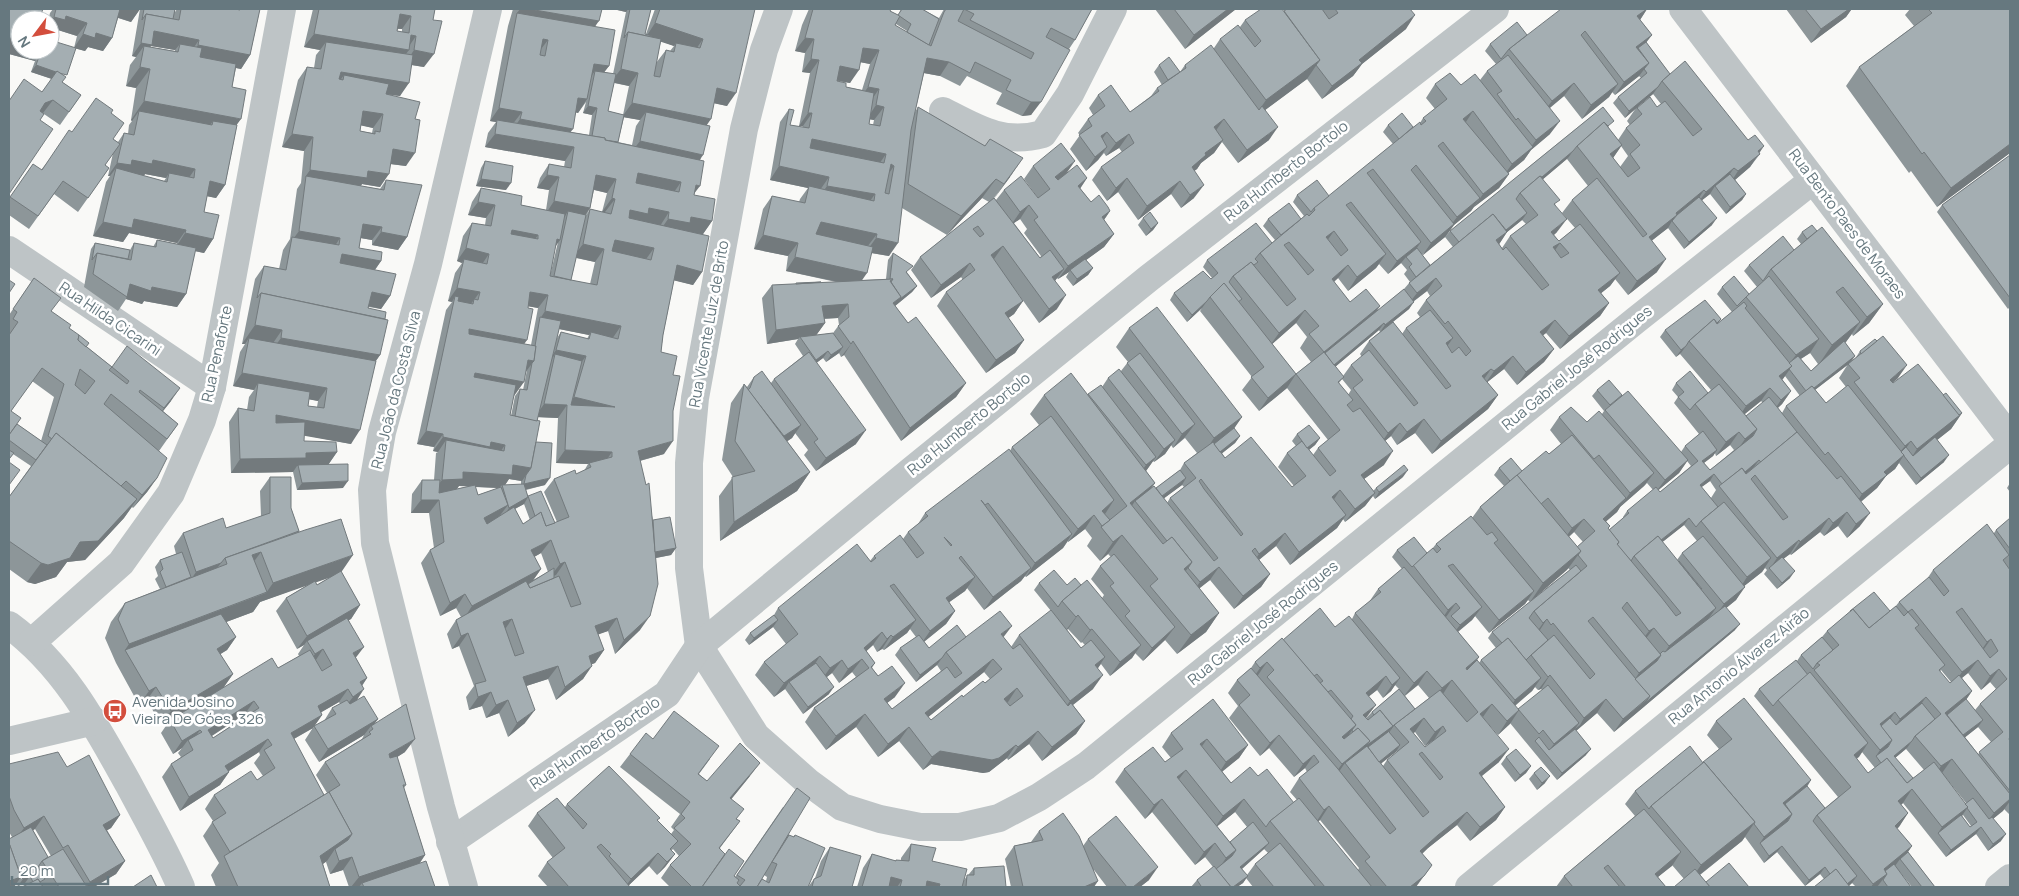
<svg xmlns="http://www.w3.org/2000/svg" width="2019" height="896" font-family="Manrope,sans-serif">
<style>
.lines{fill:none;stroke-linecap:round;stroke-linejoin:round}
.street{stroke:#bec4c6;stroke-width:28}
.wall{fill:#8d9699;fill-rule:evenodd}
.shaded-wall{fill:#737a7d}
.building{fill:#a4aeb2;stroke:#737a7d;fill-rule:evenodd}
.labels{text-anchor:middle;stroke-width:5;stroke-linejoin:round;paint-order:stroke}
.street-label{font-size:15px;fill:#66787f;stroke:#fff}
.poi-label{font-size:15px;fill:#66787f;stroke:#fff;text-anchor:start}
</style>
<rect width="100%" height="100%" fill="#f9f9f7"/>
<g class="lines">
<g class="street">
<path d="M779 9 764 50 744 129 695 398 689 463V568L699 646 756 736 808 782 842 807 880 819 920 827H960L999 818 1039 797 1086 766 1636 320 1813 180"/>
<path d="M1683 9 2010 438"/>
<path d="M943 111C978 129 1003 145 1043 134L1070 94 1113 9"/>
<path d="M9 250 212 387"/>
<path d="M9 625C65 666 96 726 129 785 147 819 166 852 181 887"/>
<path d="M32 642 121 563 171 493 202 420 212 387 282 9"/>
<path d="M9 741 94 721"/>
<path d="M450 842 667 694 699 646 912 470 1149 278 1495 9"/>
<path d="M464 887 441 807 375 543 372 490 382 432 428 264 488 9"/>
<path d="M1469 887 2010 445"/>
<path d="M1999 887 2010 878"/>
</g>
</g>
<g class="wall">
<path d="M9 9 41 14 49 17 50 13 53 9H140L131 22 118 18 112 38 103 51 88 47 85 51 74 48 77 36 58 30 55 34 50 32V20H20L50 50 62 82 81 95 60 125 44 114 9 101 42 92 52 79 31 72 35 61 9 54Z"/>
<path d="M140 9H175V12L177 9H260L250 55 241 69 236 68 232 87 237 125 225 185 216 198 207 196 204 212 213 239 204 253 195 251 186 294 177 307 144 301 142 304 126 299 118 311 84 287 91 249 95 243 130 250 134 243 153 247 157 240 177 244V243L129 233 123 242 93 236 106 182 110 176H108L113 153 105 165 109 168 78 212 54 194 29 229 9 215V199L33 164 41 170 72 132 111 113 113 139 118 142 124 133 128 134 129 125 132 121 131 120 136 88 126 86 130 65 136 57 132 56ZM151 46 175 50V51L150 47ZM145 174 166 178 164 181 144 176Z"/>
<path d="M313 9H435L424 67 412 65 400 96 391 95 415 119 406 166 390 164 380 187 362 184 361 186 380 189 386 180 407 237 398 250 372 245V240L361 238 359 248 381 261 375 270 390 296 381 309 369 307 368 308 385 319 380 355 376 361 351 444 304 435V441L337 452 328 465 343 488 297 490 293 472 231 473 229 422 238 408 247 410 249 397 254 390 233 386 240 352 245 344H242L255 279 264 266 279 269 283 250 290 239 297 189 301 183 304 151 282 147 298 80 307 67 314 68 316 55 320 50 304 47ZM398 29H402V32L397 31ZM361 125 373 128 372 133 360 131ZM309 399 318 401 317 407 308 406Z"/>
<path d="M513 9H602L595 27 609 66 604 72 613 74 626 12 613 9H651L645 34H646L655 9H755L727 106 714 103 706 126 694 195 712 221 703 234 702 272 693 285 674 280 663 335 661 352 673 375 664 454 640 461 653 520 676 548 671 555 656 558 640 630 615 654 608 631 598 634 604 650 595 663 592 664 583 679 556 700 548 679 526 686 525 723 508 737 499 713 486 718 482 706 469 710 466 697 474 686 459 646 452 649 447 634 456 620 461 617 456 608 440 616 421 563 430 550 434 548 429 513H411L412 494 422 480H434L436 453 438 452 433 451 434 447 417 444 446 310 452 302 448 301 455 273 462 263 457 261 463 236 472 223 485 225 486 218 468 215 472 202 481 188 521 205 546 210 549 190 537 188 540 178 549 164 564 167 565 161 485 147 488 133 496 122 490 121 508 26ZM661 41 674 46 670 51 666 50 656 63ZM614 83 629 86 623 115 608 111ZM586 102 583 113 592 115 589 135 570 132 576 112 578 113ZM624 117 640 120 636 126 632 145 618 142ZM594 190 607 193 602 212 590 209 586 216 590 208ZM558 242 550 276 555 246ZM576 258 595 262 590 284 571 280ZM528 306 538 308 531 345 524 344ZM559 329 589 335 587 339 561 332 557 338ZM527 370 523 390 520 389 515 396 511 416 510 415 514 395ZM538 417 558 418 556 463 588 464 584 471 576 474 554 479 544 492 557 522 555 523 528 496 526 490 545 485 536 442ZM509 479 521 481V485H505ZM459 486H469L456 489ZM475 487 498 488 478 495ZM524 504 530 520 523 524 515 509ZM541 553 548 572 533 580 541 569 534 557Z"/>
<path d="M809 9H891L890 11 898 15 901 9H922L939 18 944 9H1092L1075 40 1069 49 1031 115 1022 116 996 104 1002 93 967 76 960 86 940 76 924 73 915 112 918 107 985 146 990 139 1010 177 994 198 996 200 1004 190 1038 198 1024 179 1033 166 1087 178 1080 188 1091 202 1110 211 1104 220 1114 234 1104 247 1086 260 1093 268 1088 275 1073 286 1066 277 1069 272 1058 279 1057 278 1055 281 1057 309 1039 323 1009 281 1023 301 1014 314 1008 318 1024 340 1015 353 986 373 937 306 946 292 963 280 961 277 931 298 911 270 920 257 989 202 982 198 947 235 902 208 889 256 871 253 862 280 886 279 888 260 893 253 917 286 912 292 895 306 908 323 966 383 956 397 901 441 844 355 841 357 839 353 826 362 823 358 816 363 856 444 816 471 804 455 808 450 795 433 792 438 787 441 810 472 797 491 720 541 719 496 733 477 722 460 731 403 744 384 747 387 754 377 771 383 774 379 803 356 795 344 798 339 767 344 762 298 772 285 836 282 786 271 788 256 754 249 763 209 772 196 799 202 800 199 808 188 770 180 780 122 789 109 790 125 802 127 803 126H799L810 73 802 72 805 53 795 51 802 25ZM896 24 907 31 906 32 895 25ZM860 62 870 64 862 90 846 87 837 81 850 83ZM870 119 874 120 873 125 869 124ZM1020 219 1027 229 1024 233 1041 256 1040 258 1014 223ZM838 318 839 325 833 333 816 335 825 323 824 319Z"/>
<path d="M1155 9H1236L1185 49Z"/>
<path d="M1287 9H1410L1406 29 1362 64 1353 76 1322 99 1307 79 1265 110 1269 140 1238 163 1222 142 1214 153 1201 163 1197 169 1194 171V198L1181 208 1171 194 1138 220 1118 192 1107 201 1092 180 1101 167 1122 152 1119 148 1106 156 1104 153 1098 160 1086 171 1070 149 1080 135 1078 133 1088 119 1093 115 1089 108 1098 95 1130 112 1151 96 1157 88 1162 85 1154 72 1159 65 1180 72 1185 65 1214 48 1220 39 1240 27 1245 20 1284 12Z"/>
<path d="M1647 9 1640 20 1652 35 1646 42 1670 74 1748 140 1760 154 1750 167 1735 180 1746 194 1742 200 1726 214 1710 194 1702 200 1712 225 1684 249 1668 228 1652 240 1657 272 1628 295 1615 279 1610 286 1601 293 1609 303 1600 316 1560 349 1546 333 1543 335 1554 349 1544 362 1517 385 1504 369 1487 382 1498 395 1488 409 1432 454 1415 433 1397 445 1391 436 1385 441 1384 465 1364 479 1373 491 1376 488 1403 477 1375 499 1373 496 1365 506 1345 522 1343 519 1337 528 1290 565 1276 546 1259 560 1270 574 1261 587 1234 609 1210 580 1199 588 1219 613 1206 632 1177 654 1165 640 1143 661 1135 653 1132 658 1110 676 1101 664 1098 668 1093 689 1073 705 1085 721 1076 734 1042 761 1029 744 1008 760 1007 758 989 772 983 773 931 764 923 770 899 741 878 757 856 727 826 750 805 722 814 708 856 677 852 672 839 683 832 673 827 677 829 694 803 714 785 689 774 697 755 675 764 662 786 644 773 627 749 645 745 640 750 633 774 615 778 608 870 561 874 556 903 539 908 532 918 524 925 513 1010 451 1012 447 1039 425 1030 414 1044 395H1088L1102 387 1108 378 1121 371 1128 362 1116 347 1129 328 1242 417 1233 429 1240 436 1235 443 1222 453 1225 458 1292 487 1294 486 1278 467 1287 453 1296 446 1292 441 1297 434 1320 438 1315 445 1309 450 1313 455 1318 448 1328 440 1287 388 1259 411 1242 390 1252 377 1200 311 1202 308 1187 322 1170 300 1174 293 1212 278 1203 267 1207 260 1272 243 1275 240 1263 226 1268 219H1301L1304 216 1293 202 1297 195 1329 196 1393 144 1383 132 1388 125 1413 127 1420 123 1423 118 1435 109 1426 98 1435 84 1461 85 1480 80 1487 71 1496 64 1485 51 1490 44 1527 35ZM1639 76 1641 78 1618 97 1613 103 1625 118 1636 108 1627 121 1630 125 1626 128 1618 140 1609 128 1603 107 1450 231 1445 237 1454 225 1471 211 1474 207 1499 188 1509 174 1508 173 1524 160 1531 150 1550 134V108L1564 96 1582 119 1609 97 1612 92 1615 95ZM1653 94 1661 104 1657 107H1637ZM1621 146 1628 156 1620 167 1613 158ZM1568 158 1567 159 1588 186 1572 200 1562 213 1575 228 1559 241 1554 235 1557 232 1556 206 1543 179ZM1522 220 1526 224 1510 236 1502 248 1499 244 1507 232ZM1445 237 1453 247 1430 265 1422 255ZM1401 263 1407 270 1404 274 1410 282 1404 289 1375 313 1380 306 1350 302 1334 282 1338 278 1348 291 1376 268 1379 264 1388 274ZM1427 291 1430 296 1426 300 1417 313 1420 317 1406 328 1402 334 1393 322 1409 309 1413 302ZM1296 323 1307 337 1300 348 1311 362 1296 374 1272 344ZM1379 330 1380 332 1369 341 1360 354 1362 357 1351 365 1343 376 1335 367ZM1342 379 1351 390 1348 395 1339 383ZM1185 438 1197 453 1184 463 1180 470 1156 488 1151 489 1155 483 1146 471 1153 461 1154 462 1165 454 1171 445 1173 448ZM1182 485 1184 487 1170 498 1167 503 1164 498ZM1085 529 1092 538 1087 546 1100 561 1108 554 1111 557 1100 566 1091 579 1104 595 1102 598 1081 585H1067L1039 583 1034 590 1051 611 1019 635 1011 647 966 637 929 648 924 642 946 624 955 611 949 602 965 591 967 588 984 610 1021 581 1025 576 1026 577 1063 548 1068 541V542ZM910 629 916 637 900 648 895 655 916 682 937 665 941 671 892 709 887 703 895 697 872 668 875 663 866 651 873 645 877 652 882 649 884 650 907 633ZM1068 629 1081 643 1082 642 1085 645 1081 648 1067 630ZM984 672 990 679 931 720 928 717Z"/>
<path d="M1786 9H1853L1851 10 1846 17 1811 43Z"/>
<path d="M1910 9H2010V153L1937 207 1911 171 1909 173 1846 86 1859 67 1914 26 1905 15Z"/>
<path d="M2010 155V307L2008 309 1937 212 1942 205Z"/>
<path d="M485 161 506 190 476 186 481 168Z"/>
<path d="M1143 218 1158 223 1153 230 1146 236 1138 225Z"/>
<path d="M1802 232 1883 304 1869 323 1853 336 1852 334 1845 343 1855 356 1850 363 1815 390 1826 403 1846 387 1839 378 1848 364 1855 359 1860 351 1898 378 1893 383 1943 395 1962 413 1951 429 1937 440 1944 462 1916 485 1899 463 1895 469 1886 476 1877 488 1861 502 1860 526 1847 538 1838 526 1824 536 1820 532 1791 555 1790 554 1784 558 1790 578 1777 589 1764 574 1767 570 1765 568 1762 572 1744 586 1736 600 1726 608 1735 630 1614 732 1597 713 1576 731 1586 755 1557 780 1510 723 1498 735 1483 718 1499 762 1482 776 1505 807 1496 820 1470 841 1457 825 1428 848 1422 854 1416 887H1253L1246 878 1243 883 1237 887H1191L1197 880 1213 867 1205 857 1195 865 1152 812 1145 819 1115 782 1124 769 1165 762 1171 758 1162 747 1171 733 1248 745 1239 758 1222 771 1231 783 1258 776 1294 803 1297 800 1290 792 1299 778 1307 772 1305 768 1294 777 1269 748 1260 756 1229 718 1238 706 1228 693 1237 680 1251 668 1255 662 1283 640 1335 627 1352 619 1355 613 1369 602 1378 589 1402 569 1392 557 1397 550 1427 553 1432 549 1436 544 1472 518 1480 507 1504 486 1494 475 1499 468 1522 471 1549 454 1561 444 1550 430 1559 417 1587 422 1602 414 1604 411 1592 396 1597 390 1622 395 1681 452 1685 446 1699 434 1674 403 1678 397 1672 390 1676 383 1708 393 1711 390 1680 354 1681 353 1676 357 1660 337 1665 330 1721 319 1719 322 1732 312 1717 294 1722 287 1749 294 1757 287 1744 271 1749 265 1794 250 1801 244 1797 239ZM1810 353 1818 364 1811 371 1801 359ZM1785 376 1800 396 1786 406 1782 413 1778 408 1782 404 1791 391 1782 379ZM1761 401 1763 403 1746 416 1745 414ZM1730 445 1734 450 1710 470 1704 463 1713 456 1715 453 1716 456ZM1687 461 1691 466 1660 492 1658 490 1679 473ZM1710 481 1716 490 1711 498 1701 487ZM1647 483 1653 490 1627 511 1623 517V518L1609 530 1608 529 1610 526 1606 521 1617 512 1620 507 1644 486ZM1684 525 1697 541 1682 553 1677 560 1662 542ZM1574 532 1583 542 1577 547 1569 537ZM1568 568 1570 570 1492 632 1488 638 1496 648 1481 660 1479 663H1475L1479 657 1458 632 1472 620 1475 616 1489 633 1525 604 1528 600 1530 602ZM1395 685 1399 689 1372 712 1366 718 1369 696 1377 690 1383 698 1391 691ZM1418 685 1429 698 1415 709 1405 696ZM1535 687 1538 690 1541 689 1542 690 1518 710 1515 706 1532 691ZM1415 732 1425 746 1434 740 1425 747 1413 733ZM1396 751 1397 752 1387 760 1383 766 1381 763ZM1235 812 1247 827 1230 842 1217 826ZM1320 820 1359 868 1358 870 1318 821ZM1264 849 1268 853 1255 864 1247 875 1242 869Z"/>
<path d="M34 278 52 312 69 328 87 347 112 367 171 401 163 411 178 424 159 451 157 478 147 492 133 508 132 507 124 518 85 560 67 562 56 577 35 584 27 582 9 569V497L31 466 13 454 9 460V315ZM32 381 54 397 41 441 17 424 11 411Z"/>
<path d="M270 477 291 508 299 531 341 572 360 605 351 619 349 620 356 658 367 678 362 686 357 700 378 719 375 723 405 752 397 757 406 785 404 788 425 855 420 863 435 887H349L343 870 330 874 326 862 327 861 323 864 330 887H216L211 875 219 863 203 836 213 821 205 809 214 795 257 780 263 776 254 763 260 755 259 752 229 771V772L220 785 180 811 162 777 171 764 181 757 178 753 182 748 173 754 161 733 170 720 207 698 161 725 147 700 139 705 116 663 105 638 111 622 125 603 160 589 155 579 158 576 155 567 160 560 176 554 174 546 183 533 226 528 261 516 260 491ZM330 577 317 585 315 582ZM309 584 286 598 276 611 297 649 304 645 298 654 299 656 278 668 224 687 233 674 220 654 227 650 236 637 226 622 253 612 260 602ZM339 702 340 704 332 708 324 721 314 726 305 740 319 762 364 735 362 739 325 762 316 775 327 793 324 795 294 739 313 728 322 715 321 712ZM245 714 246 716 213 738 212 736Z"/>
<path d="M2010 483V492L2007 488Z"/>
<path d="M2010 515V813L2009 814 2004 809 1993 819 2001 841 1988 851 1976 834 1946 857 1903 803 1901 805 1908 813 1897 829 1912 846 1908 852 1935 887H1912L1895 866 1911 887H1878V886L1877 887H1856L1852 883 1849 886 1824 879 1820 874 1805 886 1777 852 1764 863 1745 837 1742 841 1700 875 1706 882 1684 879 1672 865 1658 877 1666 887H1556L1564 876 1635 816 1625 804 1635 791 1703 763 1719 749 1707 735 1716 721 1811 780 1807 787 1825 808 1838 797 1754 696 1759 689 1797 661 1801 655 1822 637 1827 631 1849 613 1850 611H1890L1895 607 1899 602 1927 579 1933 570 1994 533 1996 530 2010 519 2009 518ZM1941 670 1951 682 1950 683 1940 672ZM1968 673 1981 690 1990 682 1996 689 1980 704 1975 710 1966 700 1972 691 1962 678ZM1978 727 1991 742 1978 754 1965 737ZM1907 748 1906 749 1924 770 1913 778 1895 758ZM1862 752 1875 768 1868 773 1856 759ZM1942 773 1966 803 1965 804ZM1963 815 1971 826 1970 827 1962 816Z"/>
<path d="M653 739 710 759 699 774 707 781 750 776 731 799 737 819 740 821 720 848 734 876 735 877 783 807 789 835 793 837 795 835 808 887H670L661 878 670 865 679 856 673 849 671 851 675 854 665 867 657 875 649 866 628 886 630 887H548L538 876 547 862 553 858 528 826 537 813 565 807 567 804 658 821 671 834 674 830 671 827 680 814 620 767 630 754ZM764 875 767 877 766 881 762 879Z"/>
<path d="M1506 757 1531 766 1526 773 1515 782 1501 764Z"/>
<path d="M9 764 67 767 120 815 111 828 107 830 125 861 116 874 94 887H22L26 885 25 883 18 886 16 883 14 887H9L12 837 9 832ZM35 829 51 856 48 857 33 830Z"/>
<path d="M1534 773 1545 783 1537 790 1529 779Z"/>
<path d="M1039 831 1083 846 1088 839 1149 880 1140 887H1107L1094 870V887H1011L1005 859 1014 846 1031 842Z"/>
<path d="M911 844 932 861 964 880 974 868 1006 887H857L863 868 872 854 895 861 896 860H901V858Z"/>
<path d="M830 847 852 887H808L814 879 815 878 821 861Z"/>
</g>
<g class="shaded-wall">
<path d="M118 9H140L131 22 113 16Z"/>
<path d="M520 9H529L599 21 585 40 517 13Z"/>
<path d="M613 9H628L626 12Z"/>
<path d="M1228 9H1236L1185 49 1194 35Z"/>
<path d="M1647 9 1638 23 1637 16Z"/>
<path d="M1849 9H1853L1851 10 1846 17 1811 43 1821 29Z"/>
<path d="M400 14 411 16 402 29 391 28Z"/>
<path d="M1415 15 1406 29 1362 64 1353 76 1322 99 1332 86 1359 60Z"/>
<path d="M66 16 87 23 77 36 58 30 55 34 50 32V22L54 17Z"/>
<path d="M655 23 703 39 694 52 676 43 674 46 646 37Z"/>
<path d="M154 31 199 40 190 53 180 44 175 50 151 46 142 58 144 46 136 57 132 56 141 43Z"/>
<path d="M96 33 112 38 103 51 88 47 85 51 74 48 83 34Z"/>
<path d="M314 34 409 50 399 63 326 42 320 50 304 47Z"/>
<path d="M411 35 416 36 407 49Z"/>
<path d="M1652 35 1642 48 1633 55 1636 47Z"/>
<path d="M10 38 20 41V50H42L35 61 9 54V40Z"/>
<path d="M805 38 814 39 805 53 795 51Z"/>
<path d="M543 39 548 40 538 53Z"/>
<path d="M198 45 250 55 241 69 189 58Z"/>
<path d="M863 48 879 50 870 64 854 61Z"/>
<path d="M414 50 434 54 424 67 405 64Z"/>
<path d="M927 58 949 62 940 76 918 72Z"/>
<path d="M811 59 819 60 810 73 802 72Z"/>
<path d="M1320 60 1307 79 1253 119 1266 100Z"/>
<path d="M1649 63 1639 76 1615 95 1624 82Z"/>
<path d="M594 64 609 66 599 79 595 71 590 78Z"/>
<path d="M36 65 56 72 52 79 31 72Z"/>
<path d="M840 66 859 70 850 83 830 79Z"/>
<path d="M140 67 150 69 136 88 126 86Z"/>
<path d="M621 69 638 73 629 86 611 82Z"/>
<path d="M341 72 409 83 400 96 338 87 343 80 344 75 336 86Z"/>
<path d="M1574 83 1564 96 1542 114 1552 101Z"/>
<path d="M1618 84 1609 97 1582 119 1591 105Z"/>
<path d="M868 87 879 89 870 102 859 100Z"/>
<path d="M1658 87 1653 94 1625 118 1629 111Z"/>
<path d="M717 88 736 93 727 106 708 102Z"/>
<path d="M578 98 587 99 578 113 569 111Z"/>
<path d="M53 100 43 113 36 116 45 103Z"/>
<path d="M144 101 241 119 227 138 212 125 213 121 204 134 139 111 132 121 131 120Z"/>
<path d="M1031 102H1041L1031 115 1022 116Z"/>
<path d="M632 103 711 119 702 132 646 112 640 120 622 117Z"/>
<path d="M876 105 884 107 874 120 867 119Z"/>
<path d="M588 106 597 108 592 115 583 113Z"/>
<path d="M499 108 522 112 512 125 497 120 496 122 490 121Z"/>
<path d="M363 111 383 114 373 128 354 124Z"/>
<path d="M1473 111 1464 125 1463 119Z"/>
<path d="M808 113H812L803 126H799Z"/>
<path d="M520 119 573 129 563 142 511 132Z"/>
<path d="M1224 119 1215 132 1214 127Z"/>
<path d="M1560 121 1550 134 1531 150 1524 160 1502 178 1512 164 1528 151 1536 140Z"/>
<path d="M1278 127 1269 140 1238 163 1247 150Z"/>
<path d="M1107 132 1098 145 1101 136Z"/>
<path d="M292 134 313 137 304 151 282 147Z"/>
<path d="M495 134 574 147 565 161 485 147Z"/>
<path d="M1129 134 1119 148 1106 156 1116 143Z"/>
<path d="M812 139 886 154 877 167 802 152Z"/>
<path d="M1223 140 1214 153 1201 163 1197 169 1182 180 1192 167 1205 153Z"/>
<path d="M640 141 703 155 694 169 630 154Z"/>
<path d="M2010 144V153L1937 207 1951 188Z"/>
<path d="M1622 145 1613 158 1610 154Z"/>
<path d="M1764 146 1750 167 1729 185 1738 171 1758 151Z"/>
<path d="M1107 147 1098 160 1086 171 1095 157Z"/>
<path d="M393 149 415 153 406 166 383 163Z"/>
<path d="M1573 151 1568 158 1523 196 1521 194Z"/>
<path d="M1023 158 1010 177 991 203 1004 184Z"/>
<path d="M132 160H153L195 169 186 182 169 173 166 178 145 174 143 177 116 168 110 176H108L117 163Z"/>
<path d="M1075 161 1066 174 1049 187 1055 177Z"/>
<path d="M891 164 894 166 885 179Z"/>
<path d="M779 166 829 177 820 190 809 186 808 188 770 180Z"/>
<path d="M1734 168 1725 181 1715 186 1710 194 1696 205 1706 192Z"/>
<path d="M310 170 368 171 389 174 380 187 362 184 357 191 306 176 301 183Z"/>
<path d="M638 173 681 182 672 195 629 187Z"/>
<path d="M1509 174 1499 188 1474 207 1483 194Z"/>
<path d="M547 175 559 177 549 190 537 188Z"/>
<path d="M596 175 616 179 607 193 587 188Z"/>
<path d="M1087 178 1078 192V186Z"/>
<path d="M1127 178 1118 192 1107 201 1116 188Z"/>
<path d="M481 179 511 183 506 190 476 186Z"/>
<path d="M996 179 982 198 947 235 961 216Z"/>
<path d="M210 181 225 185 216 198 201 195Z"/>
<path d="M1180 181 1171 194 1138 220 1147 206Z"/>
<path d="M696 185 700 186 690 199Z"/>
<path d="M1204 185 1194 198 1181 208 1190 195Z"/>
<path d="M827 186 875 194 865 208 818 199Z"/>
<path d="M1704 190 1695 204 1672 221 1668 228 1640 250 1649 237 1676 213Z"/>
<path d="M1746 194 1742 200 1726 214 1730 207Z"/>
<path d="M612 198 615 199 605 212H602Z"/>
<path d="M1480 198 1471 211 1454 225 1445 237 1422 256 1431 243 1448 229 1457 217Z"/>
<path d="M554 201 590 208 581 221 568 211 564 218 545 215Z"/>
<path d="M478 202 495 205 486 218 468 215Z"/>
<path d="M1029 205 1020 219 1011 225 1020 212Z"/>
<path d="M649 208 669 212 660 226 621 223 630 210Z"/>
<path d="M1110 211 1101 224 1102 217Z"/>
<path d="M1527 213 1522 220 1501 237 1507 232 1498 246 1487 254 1500 235Z"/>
<path d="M691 217 712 221 703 234 659 232 668 219Z"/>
<path d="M1717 218 1712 225 1684 249 1689 242Z"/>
<path d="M134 219 186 230 177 243 129 233 123 242 93 236 103 222Z"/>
<path d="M1567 219 1557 232 1542 245 1551 232Z"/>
<path d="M821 222 877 234 867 247 812 236Z"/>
<path d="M1158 223 1153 230 1146 236 1151 229Z"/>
<path d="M363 224 382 227 372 240 354 237Z"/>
<path d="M512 230 538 235 529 248 502 243Z"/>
<path d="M299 231 340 238 331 252 291 242Z"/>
<path d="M1334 231 1324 245 1326 237Z"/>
<path d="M381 232 407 237 398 250 372 245Z"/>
<path d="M185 233 213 239 204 253 176 247Z"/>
<path d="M1114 234 1104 247 1071 271 1070 270 1069 272 1058 279 1068 266Z"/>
<path d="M763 235 798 243 788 256 754 249Z"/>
<path d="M876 238 898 243 889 256 866 252Z"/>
<path d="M557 239 560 240 551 253Z"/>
<path d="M615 240 654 248 644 262 606 253Z"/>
<path d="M1421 242 1412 255 1406 257 1401 263 1388 274 1397 261Z"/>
<path d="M1560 243 1551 256 1553 247Z"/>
<path d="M583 244 604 249 595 262 573 257Z"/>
<path d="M1003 246 994 259 991 255Z"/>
<path d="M466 248 489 254 480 267 464 259 462 263 457 261Z"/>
<path d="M342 254 381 261 371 275 333 268Z"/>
<path d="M1386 254 1376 268 1348 291 1357 277Z"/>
<path d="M795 257 867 273 858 286 786 271Z"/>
<path d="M1666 259 1657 272 1628 295 1637 281Z"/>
<path d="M970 263 961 277 931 298 941 285Z"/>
<path d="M677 265 702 272 693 285 668 279Z"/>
<path d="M1348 265 1338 278 1322 292 1332 279Z"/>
<path d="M1093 268 1088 275 1073 286 1077 279Z"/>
<path d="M1064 269 1054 282 1052 277Z"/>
<path d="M1620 273 1610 286 1589 303 1598 290Z"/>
<path d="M1436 278 1427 291 1407 306 1417 293Z"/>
<path d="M130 284 152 287 186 294 177 307 144 301 142 304 126 299Z"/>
<path d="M917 286 912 292 895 306 893 303Z"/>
<path d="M457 288 480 292 470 305 454 302 455 296 452 302 448 301Z"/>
<path d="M372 292 390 296 381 309 363 305Z"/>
<path d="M530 292 548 295 538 308 521 305Z"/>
<path d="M1066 295 1057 309 1039 323 1049 309Z"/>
<path d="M1023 301 1014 314 996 327 1005 313Z"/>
<path d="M1207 301 1202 308 1187 322 1192 315Z"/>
<path d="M1414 302 1409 309 1380 332 1385 325Z"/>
<path d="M1609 303 1600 316 1560 349 1569 336Z"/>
<path d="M848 304 838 318 813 319 822 306Z"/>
<path d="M1883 304 1869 323 1853 336 1867 317Z"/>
<path d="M1380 306 1371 319 1320 360 1324 352Z"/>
<path d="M1305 310 1296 323 1269 347 1279 333Z"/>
<path d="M545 311 621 326 612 339 591 332 589 335 539 325 540 319Z"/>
<path d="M1555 320 1546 333 1531 345 1540 332Z"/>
<path d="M1860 322 1846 342 1819 364 1832 345Z"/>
<path d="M825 323 815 337H800L798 339 767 344 776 330Z"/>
<path d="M1384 323 1379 330 1323 377 1328 370Z"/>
<path d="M255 325 282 330 269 349 249 338 245 344H242Z"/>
<path d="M469 329 527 340 518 353 460 342Z"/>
<path d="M281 338 380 355 366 374 267 357Z"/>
<path d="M1453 338 1443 352 1446 343Z"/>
<path d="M1819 339 1810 353 1786 368 1796 355Z"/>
<path d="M1024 340 1015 353 986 373 996 360Z"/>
<path d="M853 341 844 355 841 357 851 344Z"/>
<path d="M1686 346 1681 353 1676 357 1681 350Z"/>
<path d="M843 347 839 353 826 362 831 355Z"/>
<path d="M1554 349 1544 362 1517 385 1526 372Z"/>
<path d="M556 350 586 356 576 370 555 354 549 364 547 363Z"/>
<path d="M828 351 823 358 811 367 816 360Z"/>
<path d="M1513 356 1504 369 1485 384 1494 371Z"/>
<path d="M1855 356 1850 363 1803 399 1808 393Z"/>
<path d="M528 360 534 361 524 374Z"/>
<path d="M1907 365 1898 378 1880 393 1890 380Z"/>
<path d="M1792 366 1783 379 1770 389 1779 376Z"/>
<path d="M1491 369 1482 382V376Z"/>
<path d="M242 373 327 388 318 401 257 390 258 383 254 390 233 386Z"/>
<path d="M475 373 524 382 514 396 465 386Z"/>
<path d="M1296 374 1287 388 1259 411 1268 398Z"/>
<path d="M966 383 956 397 901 441 910 428Z"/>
<path d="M180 388 171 401 155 421 164 408Z"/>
<path d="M1770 388 1761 401 1737 420 1746 406Z"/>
<path d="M1791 391 1782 404 1772 413 1781 400Z"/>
<path d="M1498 395 1488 409 1432 454 1441 441Z"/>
<path d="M574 397 615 407 567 406Z"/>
<path d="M544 404 567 405 558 418 535 417Z"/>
<path d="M1962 413 1951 429 1908 463 1917 449Z"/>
<path d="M276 415 360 430 351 444 266 429Z"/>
<path d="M1242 417 1229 436 1201 458 1214 438Z"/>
<path d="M1424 419 1415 433 1397 445 1407 432Z"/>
<path d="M1400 423 1391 436 1379 446 1388 433Z"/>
<path d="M1195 424 1185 437 1173 448 1182 434Z"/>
<path d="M801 425 792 438 769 454 778 440Z"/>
<path d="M1757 429 1748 443 1736 452 1745 439Z"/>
<path d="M866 430 856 444 816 471 826 458Z"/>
<path d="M426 431 443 434 434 447 417 444Z"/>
<path d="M1739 432 1730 445 1716 456 1726 442Z"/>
<path d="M1240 436 1235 443 1210 463 1214 456Z"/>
<path d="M443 437 491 442 505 445 496 458 446 440 438 452 433 451Z"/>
<path d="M1320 438 1315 445 1302 455 1307 448Z"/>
<path d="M1175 440 1165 454 1154 462 1164 449Z"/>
<path d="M673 441 664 454 628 464 638 451Z"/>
<path d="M1911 441 1902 454 1900 452 1905 446Z"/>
<path d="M565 450 612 452 603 465 589 463 588 464 556 463Z"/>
<path d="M1717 450 1713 456 1697 468 1702 461Z"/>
<path d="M1393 451 1384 465 1351 488 1361 475Z"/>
<path d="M337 452 328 465 297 466 293 472 231 473 240 459 306 453Z"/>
<path d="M1904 455 1895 469 1886 476 1877 488 1853 508 1862 494 1884 472Z"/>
<path d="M1949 455 1944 462 1916 485 1921 478Z"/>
<path d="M1156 457 1146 471 1136 479 1146 465Z"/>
<path d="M1688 460 1679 473 1655 493 1665 480Z"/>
<path d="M1759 460 1754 467 1734 484 1739 477Z"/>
<path d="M513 465 531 468 522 481 509 479 503 488 502 485 499 488 459 486 454 493H432L442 480 463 472Z"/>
<path d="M1408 470 1403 477 1375 499 1379 492Z"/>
<path d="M810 472 797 491 720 541 734 522Z"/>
<path d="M1654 473 1644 486 1620 507 1630 493Z"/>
<path d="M1714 474 1710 481 1695 492 1700 485Z"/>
<path d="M157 478 147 492 133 508 142 495Z"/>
<path d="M550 478 545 485 519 491 524 484Z"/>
<path d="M1186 478 1182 485 1151 508 1156 501Z"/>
<path d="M348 481 343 488 297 490 302 483Z"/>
<path d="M1155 483 1141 502 1135 501 1126 515 1130 503Z"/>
<path d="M1340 490 1331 504 1332 497Z"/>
<path d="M1375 493 1365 506 1345 522 1355 509Z"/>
<path d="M528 497 524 504 505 514 509 508Z"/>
<path d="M1626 498 1617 512 1594 532 1603 519Z"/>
<path d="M137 499 124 518 85 560 67 562 56 577 35 584 27 582 41 563 80 542Z"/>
<path d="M421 500H439L429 513H411Z"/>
<path d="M1114 500 1105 514 1098 520 1102 511Z"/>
<path d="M508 505 498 518 475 532 484 518Z"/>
<path d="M1847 512 1838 526 1824 536 1833 523Z"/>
<path d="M1870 513 1860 526 1847 538 1856 524Z"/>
<path d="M1094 515 1085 529 1068 542 1078 529Z"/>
<path d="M1346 515 1337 528 1290 565 1299 552Z"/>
<path d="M1689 518 1684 525 1650 552 1655 545Z"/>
<path d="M1829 518 1820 532 1791 555 1800 542Z"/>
<path d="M1584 519 1574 532 1563 541 1572 528Z"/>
<path d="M1285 533 1276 546 1250 567 1259 554Z"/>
<path d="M1072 534 1063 548 1026 577 1035 563Z"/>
<path d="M1122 535 1108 554 1100 561 1113 542Z"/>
<path d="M551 540 541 553 522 564 531 550Z"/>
<path d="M1799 540 1790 554 1770 569 1777 558Z"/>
<path d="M676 548 671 555 645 560 650 553Z"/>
<path d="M1581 551 1567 570 1530 602 1543 583Z"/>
<path d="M261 552 247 571 227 564Z"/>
<path d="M353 555 340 574 260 602 253 612 130 658 125 650 129 644 266 593 273 583Z"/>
<path d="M1771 558 1762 572 1738 591 1747 577Z"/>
<path d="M565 562 556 575 550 577 560 564Z"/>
<path d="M1192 562 1179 581 1184 569Z"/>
<path d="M221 563 211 576 192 578 196 572Z"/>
<path d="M1219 567 1210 580 1190 596 1200 582Z"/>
<path d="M1031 568 1021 581 984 610 993 597Z"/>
<path d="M541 569 532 582 463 620 472 606Z"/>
<path d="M1795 571 1790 578 1777 589 1782 583Z"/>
<path d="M1270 574 1261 587 1234 609 1243 596Z"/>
<path d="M975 577 965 591 937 611 946 598Z"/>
<path d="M1745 587 1736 600 1714 618 1724 604Z"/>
<path d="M1534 591 1525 604 1489 633 1499 620Z"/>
<path d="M465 594 456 608 440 616 450 603Z"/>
<path d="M1456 603 1446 617 1439 623 1448 610Z"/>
<path d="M360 605 351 619 309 643 307 641 304 645 297 649 307 636Z"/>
<path d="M1482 607 1472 620 1450 638 1460 625Z"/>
<path d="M1716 608 1707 621 1660 659 1669 646Z"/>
<path d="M955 611 946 624 921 644 930 631Z"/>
<path d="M1219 613 1206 632 1177 654 1191 635Z"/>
<path d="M1078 615 1068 629 1066 630 1076 617Z"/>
<path d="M650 616 640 630 615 654 624 640Z"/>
<path d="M617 618 608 631 586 639 595 626Z"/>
<path d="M512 619 503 632V622Z"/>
<path d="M1547 619 1538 633 1534 636 1543 623Z"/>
<path d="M778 620 773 627 749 645 754 638Z"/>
<path d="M916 620 907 633 884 650 893 637Z"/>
<path d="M1740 624 1735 630 1614 732 1623 719Z"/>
<path d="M1012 626 1002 639 1001 634Z"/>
<path d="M1175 627 1165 640 1143 661 1152 648Z"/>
<path d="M1654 628 1644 641 1639 644 1649 631Z"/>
<path d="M1092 629 1082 642 1081 643 1090 630Z"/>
<path d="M882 632 873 645 855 662 864 648Z"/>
<path d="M468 633 459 646 452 649 461 636Z"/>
<path d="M891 635 882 649 877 652 887 639Z"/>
<path d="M236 637 227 650 208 662 217 649Z"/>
<path d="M1991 639 1981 653 1978 655 1987 642Z"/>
<path d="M1141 645 1132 658 1110 676 1120 662Z"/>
<path d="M364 647 354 660 353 653Z"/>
<path d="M323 649 314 663 306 667 315 654Z"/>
<path d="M604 650 595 663 579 669 589 656Z"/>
<path d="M1661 655 1652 668 1630 686 1639 673Z"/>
<path d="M820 656 811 670 789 682 785 689 774 697 784 683Z"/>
<path d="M1105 657 1096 671 1095 665Z"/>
<path d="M1479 657 1470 670 1457 682 1466 668Z"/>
<path d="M942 658 937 665 916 682 920 675Z"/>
<path d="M862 659 852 672 839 683 848 669Z"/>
<path d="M993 659 984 672 916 727 925 713Z"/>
<path d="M842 660 832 673 820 682 830 668Z"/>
<path d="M1978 660 1968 673 1953 685 1962 672Z"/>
<path d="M1267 662 1254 681 1247 687 1260 668Z"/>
<path d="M558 666 548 679 514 690 523 677Z"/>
<path d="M592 666 583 679 556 700 565 687Z"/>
<path d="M1999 669 1990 682 1981 690 1990 676Z"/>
<path d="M1427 671 1418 685 1404 696 1414 683Z"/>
<path d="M233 674 223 688 161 725 171 711Z"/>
<path d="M1103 675 1093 689 1060 715 1070 701Z"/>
<path d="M1550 675 1541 689 1538 690 1548 677Z"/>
<path d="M1386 676 1377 690 1357 706 1366 693Z"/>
<path d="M367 678 358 691 351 696 360 682Z"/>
<path d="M1400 678 1391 691 1383 698 1392 685Z"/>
<path d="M1541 678 1532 691 1506 713 1515 700Z"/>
<path d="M1452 680 1443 694 1432 701 1442 688Z"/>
<path d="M905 683 895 697 875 712 884 699Z"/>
<path d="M156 687 147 700 139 705 149 691Z"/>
<path d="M834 687 829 694 803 714 808 707Z"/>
<path d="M1017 688 1008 702 994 712 1004 699Z"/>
<path d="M348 689 339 702 308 720 318 706Z"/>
<path d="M364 689 355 703 343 710 353 697Z"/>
<path d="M1972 691 1963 704 1942 721 1945 713Z"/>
<path d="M491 692 482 706 469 710 478 697Z"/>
<path d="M1926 697 1917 710 1891 732 1900 719Z"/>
<path d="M1606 699 1597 713 1570 736 1546 754 1554 744 1579 723 1575 729 1580 725 1584 718Z"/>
<path d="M508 700 499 713 486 718 496 705Z"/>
<path d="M254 701 245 714 199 744 208 730Z"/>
<path d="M1492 704 1483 717 1480 714Z"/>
<path d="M1376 705 1366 718 1363 715Z"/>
<path d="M535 710 525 723 508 737 517 723Z"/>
<path d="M1519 710 1510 724 1498 735 1507 721Z"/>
<path d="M1895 712 1886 725 1871 738 1880 724Z"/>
<path d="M865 714 856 727 826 750 836 736Z"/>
<path d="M322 715 313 728 281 746 291 733Z"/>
<path d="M1424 718 1415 732 1406 738 1410 729Z"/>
<path d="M378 719 372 727 371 726 364 735 319 762 328 749Z"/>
<path d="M1983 720 1978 727 1953 747 1957 740Z"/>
<path d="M1085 721 1076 734 1042 761 1052 747Z"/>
<path d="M1356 725 1342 744V737Z"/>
<path d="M1393 726 1383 739 1345 763 1336 776 1328 783 1342 764 1370 741Z"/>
<path d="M1443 726 1434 740 1425 746 1435 732Z"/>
<path d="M909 727 899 741 878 757 888 744Z"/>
<path d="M200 730 191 743 188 740 182 748 173 754 182 741Z"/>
<path d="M1038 731 1029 744 1008 760 1018 747Z"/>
<path d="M1279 735 1269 748 1260 756 1270 743Z"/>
<path d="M268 739 259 752 216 779 225 766Z"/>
<path d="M415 739 405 752 380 768 389 754Z"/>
<path d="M1207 739 1198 752 1200 744Z"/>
<path d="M1892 740 1883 754 1876 756 1880 750Z"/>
<path d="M1912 741 1907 748 1889 763 1894 756Z"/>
<path d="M1868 743 1859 757 1844 768 1854 755Z"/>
<path d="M1016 745 1007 758 989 772 983 773 931 764 923 770 932 757 940 751Z"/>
<path d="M1248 745 1239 758 1217 776 1226 762Z"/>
<path d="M1400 745 1396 752 1369 773 1374 766Z"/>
<path d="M1509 749 1499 762 1469 786 1479 773Z"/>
<path d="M1591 749 1586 755 1557 780 1562 773Z"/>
<path d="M1314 755 1305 768 1294 777 1303 764Z"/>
<path d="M1952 759 1942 773 1932 780 1941 766Z"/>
<path d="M760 763 750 776 721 812 730 798Z"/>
<path d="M1531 766 1526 773 1515 782 1520 775Z"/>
<path d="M1186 770 1176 783 1177 777Z"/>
<path d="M229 772 220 785 180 811 189 797Z"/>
<path d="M1550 776 1545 783 1537 790 1542 783Z"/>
<path d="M1811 780 1802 793 1780 811 1783 803Z"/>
<path d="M1912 789 1903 803 1889 815 1898 801Z"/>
<path d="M1162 799 1152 812 1145 819 1154 805Z"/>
<path d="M1244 799 1235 812 1214 829 1223 816Z"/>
<path d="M2010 799V801L2003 811 1984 826 1994 813Z"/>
<path d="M1329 806 1320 820 1315 824 1324 810Z"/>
<path d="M1505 807 1496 820 1470 841 1480 827Z"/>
<path d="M1968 807 1959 820 1938 833 1942 827Z"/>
<path d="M1467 812 1457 825 1428 848 1411 864 1420 851 1438 835Z"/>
<path d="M1908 813 1899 827 1885 839 1895 826Z"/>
<path d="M1792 814 1783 828 1760 843 1764 837Z"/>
<path d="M120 815 111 828 94 838 103 825Z"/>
<path d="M44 816 35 829 14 842 24 828Z"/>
<path d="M1755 822 1742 841 1688 884 1701 865Z"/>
<path d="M1981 827 1976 834 1946 857 1951 850Z"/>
<path d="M352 834 338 853 335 849 327 861 307 875 320 856Z"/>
<path d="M2006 834 2001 841 1988 851 1993 844Z"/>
<path d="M1215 843 1205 857 1195 865 1204 852Z"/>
<path d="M1269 843 1264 849 1236 874 1240 867Z"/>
<path d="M1782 846 1777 852 1764 863 1769 856Z"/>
<path d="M1912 846 1903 859H1900L1895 866 1881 878 1884 869Z"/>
<path d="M1236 850 1227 863 1217 871 1226 858Z"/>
<path d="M1681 852 1672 866 1645 887 1655 874Z"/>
<path d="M658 853 649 866 627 887H625L631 879Z"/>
<path d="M675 854 665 867 657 875 667 862Z"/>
<path d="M425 855 416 868 362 883 359 887H351L359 877Z"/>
<path d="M352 857 343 870 330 874 339 861Z"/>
<path d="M125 861 116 874 94 887H86L90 882Z"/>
<path d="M1432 865 1416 887H1410Z"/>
<path d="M1158 867 1149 880 1140 887H1133Z"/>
<path d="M1825 867 1820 874 1805 886 1809 880Z"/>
<path d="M1887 874 1877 887H1871L1873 884Z"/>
<path d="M30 876 25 883 18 886 23 879Z"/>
<path d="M1248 876 1243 883 1237 887H1233Z"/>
<path d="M1857 876 1852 883 1847 887H1843Z"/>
<path d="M21 877 14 887H9V881Z"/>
<path d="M891 877 902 880 897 887H884Z"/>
<path d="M927 881 940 884 938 887H923Z"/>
<path d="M1098 881 1094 887H1084Z"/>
</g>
<g class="building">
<path d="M9 9H43L41 14 53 18 50 29V20H20V41L10 38H9Z"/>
<path d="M56 9H120L112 38 96 33 95 38 83 34 87 23 66 16 65 20 54 17Z"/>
<path d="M144 9H175L173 19 146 14 142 20Z"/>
<path d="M181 9H235L240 10 241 9H260L250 55 198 45 199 40 154 31 152 45 141 43 146 14 179 20Z"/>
<path d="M319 9H435L433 20 442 21 434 54 414 50 416 36 411 35 409 50 314 34ZM400 14 411 16 409 33 397 31Z"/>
<path d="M529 9H602L599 21Z"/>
<path d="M630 9H651L645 34 652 36V37L628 32 624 38Z"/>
<path d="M660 9H755L736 93 717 88 711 119 632 103 638 73 621 69 628 32 661 39 654 76 660 77 666 50 674 52 676 43 700 48 703 39 655 23Z"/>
<path d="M813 9H891L890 11 900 16 895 25 931 46 944 12 946 9H964L958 21 1031 59 1034 53 970 20 974 14 964 9H1092L1075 40 1051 28 1046 37 1070 50 1041 102H1031L1006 90 1011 80 975 62 970 73 949 62 927 58 911 130 898 243 876 238 877 234 821 222 816 234 873 247 867 273 795 257 798 243 763 235 772 196 805 203 809 186 874 201 875 194 827 186 829 177 779 166 789 109 794 110 790 125 809 128 812 113H808L819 60 811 59 814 39 805 38ZM863 48 879 50 868 87 879 89 876 105 884 107 880 126 869 124 874 93 846 87V83L837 81 840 66 859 70ZM812 139 886 154 884 163 810 148ZM891 164 894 166 889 194 885 193Z"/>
<path d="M902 9H922L939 19 929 45 907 32 911 24 898 15Z"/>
<path d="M1174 9H1228L1194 35Z"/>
<path d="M1261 9H1282L1320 60 1266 100 1220 39 1238 25 1255 47 1261 41 1245 20Z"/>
<path d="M1287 9H1322L1329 19 1338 13 1335 9H1410L1415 15 1359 60 1362 63 1332 86 1316 65 1320 60 1284 11Z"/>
<path d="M1561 9H1647L1637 16 1652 35 1636 47 1649 63 1624 82 1585 31 1581 35 1618 84 1591 105 1574 83 1552 101 1509 49Z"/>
<path d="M1805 9H1849L1821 29Z"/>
<path d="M1928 9H2010V144L1951 188 1924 152 1922 154 1859 67 1932 13Z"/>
<path d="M517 13 615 30 609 66 594 64 587 99 578 98 573 129 520 119 522 112 499 108ZM543 39 548 40 545 56 540 55Z"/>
<path d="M1517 22 1527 35 1509 49 1501 59 1490 44Z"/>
<path d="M50 40 76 48 67 75 59 73 57 71 56 72 36 65 40 54 42 50H50Z"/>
<path d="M326 42 413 55 409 83 341 72 339 79 343 80 344 75 389 84 386 94 420 102 415 119 420 120 415 153 393 149 389 174 368 171 367 178 310 170 313 137 292 134 307 67 321 69ZM363 111 383 114 380 132 375 131V134L360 131Z"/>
<path d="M1646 42 1670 74 1662 81 1658 87 1629 111 1618 97 1647 73 1644 69 1649 63 1638 48Z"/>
<path d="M180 44 202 48 200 57 236 64 232 87 246 90 241 119 144 101 150 69 140 67 144 46 178 52Z"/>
<path d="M1211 45 1259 110 1262 106 1278 127 1247 150 1224 119 1214 127 1223 140 1205 153 1206 155 1192 167 1204 185 1190 195 1180 181 1147 206 1127 178 1116 188 1101 167 1134 143 1129 134 1116 143 1107 132 1101 136 1107 147 1095 157 1079 135 1092 126 1088 119 1105 106 1098 95 1111 85 1130 112 1159 91 1157 88 1186 68 1185 65Z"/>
<path d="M1508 55 1560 121 1536 140 1518 118 1516 120 1497 94 1502 91 1487 71Z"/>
<path d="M1169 57 1180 72 1168 80 1159 65Z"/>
<path d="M1685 61 1748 140 1755 135 1764 146 1758 151 1760 154 1738 171 1734 168 1706 192 1704 190 1676 213 1677 215 1649 237 1666 259 1637 281 1572 200 1597 178 1643 237 1647 234 1577 146 1604 122 1622 145 1610 154 1628 177 1640 168 1630 154 1640 145 1626 128 1642 114 1637 108 1650 97 1657 107 1665 101 1693 136 1702 129 1662 81Z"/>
<path d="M57 71 66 77 62 82 81 95 69 112 53 100 45 103 40 111 44 114 40 120 53 129 9 194V101L24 79 42 92Z"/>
<path d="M595 71 616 74 608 111 624 115 618 142 605 140V138L592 136 597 108 588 106Z"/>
<path d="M1450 73 1461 85 1475 74 1533 147 1512 164 1473 111 1463 119 1509 174 1483 194 1443 142 1438 146 1480 198 1457 217 1416 165 1411 170 1454 224 1431 243 1373 169 1367 173 1421 242 1397 261 1351 202 1346 205 1386 254 1357 277 1348 265 1332 279 1350 302 1366 289 1380 306 1324 352 1309 334 1319 326 1305 310 1279 333 1233 276 1251 262 1287 306 1296 299 1260 253 1307 214 1309 216 1315 210 1314 208 1316 206 1405 134 1420 122 1421 125 1426 121 1423 118 1447 99 1435 84ZM1334 231 1348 250 1341 256 1326 237ZM1289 242 1314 270 1308 275 1284 245Z"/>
<path d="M96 98 113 110 111 113 124 123 113 139 120 144 105 165 109 168 88 198 63 181 38 216 10 197 33 164 42 170 69 130 72 132Z"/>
<path d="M918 107 985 146 990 139 1023 158 1004 184 996 179 961 216 908 184Z"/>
<path d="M1603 107 1614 121 1608 126 1604 122 1577 146 1573 151 1542 177 1540 176 1520 193 1516 199 1527 213 1506 230 1493 214 1459 242 1450 231Z"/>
<path d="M139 111 212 125 213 121 237 125 225 185 210 181 204 212 219 215 213 239 185 233 186 230 134 219 132 228 103 222 116 168 167 182 169 173 194 178 195 169 153 160 152 164 132 160 131 165 117 163 124 133 134 135Z"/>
<path d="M646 112 710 126 703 155 640 141Z"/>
<path d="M1402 113 1413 127 1399 139 1388 125Z"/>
<path d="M497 120 605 138V140L704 161 700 186 696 185 694 195 715 199 712 221 691 217 690 223 668 219 669 212 649 208 648 214 630 210 629 218 709 236 702 272 677 265 663 335 661 352 677 356 673 375 680 376 673 411V441L638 451 646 485 649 483 658 584 650 616 624 640 617 618 595 626 604 650 589 656 592 666 565 687 558 666 523 677 535 710 517 723 508 700 496 705 491 692 478 697 475 684 486 681 468 633 461 636 456 620 526 581 530 588 559 576 571 607 581 604 565 562 560 564 551 540 531 550 541 569 472 606 465 594 450 603 430 550 444 542 439 500H421L422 480H440L439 493 475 485 478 495 501 487 508 505 484 518 487 524 514 507 523 524 541 512 546 526 569 517 554 479 575 470 576 474 591 467 589 463 612 457V452L565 450 567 405 544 404 555 354 582 361 571 405 615 407 574 397 586 356 556 350 561 332 589 339 591 332 618 339 621 326 545 311 548 295 530 292 528 308 533 309 527 340 469 329V334L536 346 534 361 528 360 524 382 475 373 474 377 516 385 510 415 540 421 531 468 513 465 512 475 463 472V479L442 480 446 440 504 451 505 445 491 442 490 447 443 437V434L426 431 455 296 459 297 458 301 473 304 474 299 478 300 480 292 457 288 464 259 487 264 489 254 466 248 472 223 491 226 495 205 478 202 481 188 522 196 521 205 565 214 560 240 557 239 550 276 597 285 604 249 583 244 590 209 611 214 615 199 612 198 616 179 596 175 590 208 554 201 559 177 547 175 549 164 571 168 574 147 495 134ZM638 173 681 182 679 192 636 183ZM512 230 538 235V239L511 234ZM615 240 654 248 651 260 612 251ZM512 619 524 653 515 656 503 622Z"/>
<path d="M1061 143 1075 161 1055 177 1058 180 1077 165 1087 178 1078 186 1091 202 1099 195 1108 207 1110 211 1102 217 1114 234 1068 266 1034 220 1038 217 1029 205 1020 212 1004 190 1021 176 1038 198 1050 189 1033 166Z"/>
<path d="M2010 155V298L1942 205Z"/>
<path d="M485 161 513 166 511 183 481 179Z"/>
<path d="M1730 174 1746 194 1730 207 1715 186Z"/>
<path d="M306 176 384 190 386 180 422 185 407 237 381 232 382 227 363 224 359 248 382 252 381 261 342 254 340 263 396 274 390 296 372 292 368 308 386 312 385 319 261 293 257 298 264 266 286 270 292 237 339 245 340 238 299 231Z"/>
<path d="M1540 176 1560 200 1554 204 1567 219 1551 232 1557 239 1559 241 1580 224 1620 273 1598 290 1609 303 1569 336 1555 320 1540 332 1554 349 1526 372 1513 356 1494 371 1491 369 1482 376 1498 395 1441 441 1424 419 1407 432 1400 423 1388 433 1353 388 1363 380 1351 365 1369 350 1414 406 1418 403 1369 341 1393 322 1446 389 1451 386 1406 328 1430 310 1453 338 1446 343 1452 353 1459 347 1466 356 1471 351 1448 321 1445 324 1426 300 1442 286 1436 278 1417 293 1409 283 1493 214 1507 232 1496 240 1503 250 1506 247 1542 290 1549 285 1510 236 1538 215 1520 193ZM1560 243 1569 253 1561 258 1553 247Z"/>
<path d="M1317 180 1329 196 1314 208 1311 212 1297 195Z"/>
<path d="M1699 197 1717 218 1689 242 1672 221 1677 215Z"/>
<path d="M994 198 1040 258 1050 250 1064 269 1052 277 1066 295 1049 309 1003 246 991 255 1023 301 1005 313 1024 340 996 360 946 292 975 270 970 263 941 285 920 257ZM978 226 984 234 980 237 973 229Z"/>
<path d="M1289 203 1301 219 1281 235 1268 219Z"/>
<path d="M568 211 586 215 571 280 554 276Z"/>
<path d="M1150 212 1158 223 1151 229 1143 218Z"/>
<path d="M1256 223 1272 243 1260 253 1255 259 1258 262 1254 265 1251 262 1233 276 1229 282 1242 299 1238 302 1224 283 1210 297 1207 301 1192 315 1174 293 1203 271 1211 279 1218 273 1207 260Z"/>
<path d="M1812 225 1817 231 1807 239 1802 232Z"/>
<path d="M1822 227 1883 304 1867 317 1843 287 1836 292 1860 322 1832 345 1771 269Z"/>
<path d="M1783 236 1794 250 1771 269 1763 281 1749 265Z"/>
<path d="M157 240 196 248 186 294 152 287 151 291 130 284 127 297 93 274 97 253 131 260 134 243 156 247Z"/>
<path d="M95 243 130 250 128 259 97 253 92 260Z"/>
<path d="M1417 248 1430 265 1416 277 1409 267 1412 264 1406 257Z"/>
<path d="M893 253 913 266 906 272 917 286 900 299 901 297 891 282 893 279H890Z"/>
<path d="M1085 259 1093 268 1077 279 1070 270Z"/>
<path d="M1734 276 1749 294 1737 306 1722 287Z"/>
<path d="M1769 276 1819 339 1796 355 1746 297Z"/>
<path d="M34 278 61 298 51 311 71 325 69 328 79 335 78 340 112 367 127 346 180 388 164 408 140 390 139 392 178 424 167 439 111 394 104 404 167 458 157 478 142 495 126 481 121 486 56 433 52 439 48 436 64 384 42 368 11 411 21 418 9 435V335L18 322 13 319 17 312 13 309ZM112 367 129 381 127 384 109 370ZM80 369 95 381 85 394 75 385Z"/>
<path d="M893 279 890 281 901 297 893 303 908 323 916 317 966 383 910 428 853 341 851 344 838 326 849 317 848 304 822 306 825 323 776 330 772 285Z"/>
<path d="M9 280 15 284 9 293Z"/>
<path d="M821 282 796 284V283Z"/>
<path d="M1224 283 1296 374 1324 352 1344 377 1338 382 1353 400 1347 405 1353 412 1360 408 1393 451 1361 475 1375 493 1355 509 1340 490 1332 497 1346 515 1299 552 1285 533 1259 554 1255 548 1252 551 1270 574 1243 596 1219 567 1200 582 1188 568 1192 562 1172 537 1167 541 1135 501 1154 486 1214 561 1218 558 1170 498 1196 478 1184 463 1213 442 1225 458 1251 437 1292 487 1306 476 1287 453 1302 441 1330 476 1336 471 1318 448 1340 430 1296 374 1268 398 1251 377 1264 367 1210 297ZM1201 479 1243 534 1241 536 1204 489 1199 481Z"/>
<path d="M1404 289 1414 302 1385 325 1384 323 1334 365 1325 353Z"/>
<path d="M261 293 388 320 380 355 281 338 282 330 255 325Z"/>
<path d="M1705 300 1721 319 1717 323 1714 319 1689 341 1686 346 1681 350 1665 330Z"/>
<path d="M1744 302 1747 306 1745 308 1792 366 1779 376 1791 391 1781 400 1770 388 1746 406 1689 341 1714 319 1717 324Z"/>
<path d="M1157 307 1242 417 1214 438 1129 328Z"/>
<path d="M540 317 561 321 537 421 515 416 520 389 527 390 532 363 534 361 536 346H535Z"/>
<path d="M833 333 843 347 831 355 828 351 816 360 800 337Z"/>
<path d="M79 335 89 343 86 347 78 340Z"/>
<path d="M1883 336 1907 365 1890 380 1893 383 1918 364 1960 415 1917 449 1911 441 1905 446 1854 382 1860 378 1848 364Z"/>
<path d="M249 338 376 361 360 430 276 415V423L305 422 304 441 336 442 337 452 306 453V458L240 459 238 408 254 411 258 383 310 392 308 406 324 408 327 388 242 373Z"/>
<path d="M1875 339 1877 341 1861 354 1860 351Z"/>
<path d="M1844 341 1855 356 1814 388 1812 386 1806 391 1789 369 1792 366 1789 363 1798 356 1811 371Z"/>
<path d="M809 352 866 430 826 458 814 442 818 439 774 379Z"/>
<path d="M1140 353 1195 424 1182 434 1127 363Z"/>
<path d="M1119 369 1175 440 1164 449 1108 378Z"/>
<path d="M762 371 801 425 784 436 748 390 750 388 754 377Z"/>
<path d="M1690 371 1708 393 1695 404 1690 410 1678 397 1684 392 1676 383Z"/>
<path d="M1071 373 1155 483 1130 503 1163 544 1172 537 1192 562 1184 569 1219 613 1191 635 1150 586 1158 579 1122 535 1113 542 1101 527 1127 506 1044 395Z"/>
<path d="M1609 380 1622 395 1610 405 1597 390Z"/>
<path d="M744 384 810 472 734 522 732 477 755 471 735 441Z"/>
<path d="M1719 384 1757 429 1745 439 1739 432 1726 442 1695 404Z"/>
<path d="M1101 385 1156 457 1146 465 1088 394Z"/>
<path d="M1848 385 1904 455 1884 472 1887 475 1862 494 1828 452 1825 455 1786 406 1812 386 1826 403Z"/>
<path d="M1628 391 1688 460 1665 480 1605 410Z"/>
<path d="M1946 393 1962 413 1959 415 1943 395Z"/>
<path d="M1769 397 1797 432 1761 462 1759 460 1745 472 1742 468 1722 484 1714 474 1700 485 1718 507 1701 521 1696 527 1689 518 1661 540 1658 536 1634 556 1631 561 1617 545 1619 542 1609 530 1629 513 1627 511 1656 487 1660 492 1698 461 1685 446 1703 431 1717 450 1702 461 1710 470 1753 436 1757 429 1746 416Z"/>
<path d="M1571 407 1587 422 1599 411 1654 473 1630 493 1599 455 1594 459 1559 417Z"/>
<path d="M1051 416 1114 500 1102 511 1110 520 1102 526 1094 515 1078 529 1012 447Z"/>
<path d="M17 424 47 445 36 460 9 440V435Z"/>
<path d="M1309 425 1320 438 1307 448 1297 434Z"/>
<path d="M1234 428 1240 436 1220 452 1214 444Z"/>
<path d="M1797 432 1837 479 1841 476 1870 513 1856 524 1847 512 1833 523 1829 518 1800 542 1799 540 1777 558 1719 486 1742 468 1746 474ZM1755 475 1788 517 1783 520 1751 479Z"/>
<path d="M56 433 137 499 98 541 80 542 70 558 48 565 41 563 9 541V497Z"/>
<path d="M1572 435 1626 498 1603 519 1610 526 1608 528 1619 542 1617 544 1662 598 1676 616 1681 613 1634 556 1658 536 1716 608 1669 646 1654 628 1649 631 1627 602 1622 608 1661 655 1639 673 1593 617 1588 621 1650 696 1623 719 1606 699 1584 718 1550 675 1548 677 1531 655 1554 635 1590 679 1595 674 1553 623 1551 625 1547 619 1543 623 1534 611 1587 566 1578 555 1581 551 1577 547 1595 531 1584 519 1572 528 1548 498 1541 504 1517 475 1546 451 1549 454Z"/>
<path d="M1935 437 1949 455 1921 478 1904 456V455L1901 452 1906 447 1913 456Z"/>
<path d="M536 442 552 443 550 478 524 484 526 475 531 468Z"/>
<path d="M1009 449 1072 534 1035 563 988 503 985 505 981 500 1031 568 993 597 961 556 959 558 975 577 946 598 955 611 930 631 894 584 890 586 916 620 893 637 891 635 887 639 882 632 864 648 875 663 871 667 878 676 892 666 905 683 884 699 892 709 947 667 955 678 962 673 946 652 1000 611 1012 626 1001 634 1013 649 1020 644 1068 706 1071 703 1085 721 1052 747 1038 731 1018 747 1016 745 999 758 992 760 940 751 932 757 909 727 888 744 865 714 836 736 814 708 869 668 862 659 848 669 842 660 830 668 820 656 784 683 764 662 798 634 778 608 857 544 871 562 876 558 874 556 900 535 917 558 924 553 908 532 928 516 925 513ZM944 537 952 545 951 546ZM993 659 1002 669 985 683 983 681 963 697 962 695 931 720 925 713ZM1017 688 1023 696 1010 706 1004 699Z"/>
<path d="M9 450 14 453 9 459Z"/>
<path d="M1511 458 1522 471 1510 481 1499 468Z"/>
<path d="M9 462 20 470 9 485Z"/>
<path d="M348 464V481L302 483 298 465Z"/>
<path d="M1404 465 1408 470 1379 492 1376 488Z"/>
<path d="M1180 470 1186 478 1162 496 1156 488Z"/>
<path d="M1517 475 1581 551 1543 583 1480 507Z"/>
<path d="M270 477H291V508L299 531 225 558 221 563 196 572 183 533 223 518 226 528 270 513Z"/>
<path d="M524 484 528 497 509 508 502 485Z"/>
<path d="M541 491 555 523 546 526 541 512 535 516 528 496Z"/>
<path d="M1724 502 1771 558 1747 577 1701 521Z"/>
<path d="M1471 516 1487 535 1492 532 1498 540 1494 543 1534 591 1499 620 1453 564 1448 566 1482 607 1460 625 1451 616 1460 608 1456 603 1448 610 1413 565 1433 548 1437 553 1441 549 1436 544Z"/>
<path d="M670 517 676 548 655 552 653 520Z"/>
<path d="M2010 518V549L1996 530Z"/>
<path d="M341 519 353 555 273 583 261 552 252 555 267 592 129 644 118 619 125 603 227 564 225 558 305 530Z"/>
<path d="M1987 524 2009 555 2003 560 2010 570V569V737L2009 739 2010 741V791L1979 752 2003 732 1980 704 2007 679 1999 669 1990 676 1978 660 1962 672 1912 609 1908 612 1919 625 1915 628 1945 665 1939 670 1950 683 1959 675 1972 691 1945 713 2010 794V799L1994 813 1952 759 1941 766 1915 736 1941 714 1926 697 1900 719 1895 712 1880 724 1892 740 1880 750 1814 670 1820 665 1817 663 1839 645 1827 631 1853 609 1869 628 1896 606 1904 616 1908 612 1899 602 1929 577 1944 596 1949 591 1933 570ZM1962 608 1987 642 1991 639 1998 651 1990 658 1956 612Z"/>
<path d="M1703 536 1745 587 1724 604 1682 553Z"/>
<path d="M1414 537 1427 553 1412 567 1397 550Z"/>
<path d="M182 552 191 577 166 587 160 572 163 569 160 560Z"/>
<path d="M1114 554 1175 627 1152 648 1125 616 1130 611 1110 586 1114 583 1100 566Z"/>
<path d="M1782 557 1795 571 1782 583 1769 568Z"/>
<path d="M1679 561 1702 589H1701L1679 562Z"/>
<path d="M1576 565 1581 571 1534 611 1529 618 1548 640 1531 655 1526 660 1508 638 1502 643 1492 632Z"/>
<path d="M1404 567 1479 657 1466 668 1467 670 1477 660 1519 710 1507 721 1492 704 1480 714 1509 749 1479 773 1505 807 1480 827 1467 812 1438 835 1420 851 1432 865 1424 876 1410 887H1387L1365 861 1370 857 1329 806 1324 810 1299 778 1319 762 1314 755 1303 764 1279 735 1270 743 1239 705 1250 695 1237 680 1251 668 1338 769 1390 834 1396 829 1345 763 1367 746 1423 817 1429 812 1387 760 1409 742 1394 725 1440 690 1467 722 1478 712 1452 680 1442 688 1427 671 1414 683 1355 613 1381 592 1378 589ZM1424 718 1435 732 1443 726 1446 731 1425 747 1410 729ZM1422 752 1443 777 1440 780 1419 754Z"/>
<path d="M554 568V578L530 588 528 584Z"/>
<path d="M1054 570 1067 585 1075 578 1081 585 1062 601 1058 607 1039 583Z"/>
<path d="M341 571 360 605 307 636 286 598 315 581 317 585Z"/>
<path d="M1087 580 1141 645 1120 662 1092 629 1090 630 1078 615 1076 617 1062 601Z"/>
<path d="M1874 592 1890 611 1869 628 1853 609 1851 611H1850Z"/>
<path d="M1725 606 1740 624 1645 703 1650 696 1635 679 1657 661 1661 655 1660 654 1663 651 1665 652Z"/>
<path d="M1320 608 1335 627 1349 616 1400 678 1392 685 1386 676 1366 693 1376 705 1363 715 1368 720 1380 710 1393 726 1366 746 1370 741 1358 728 1353 732 1352 730 1356 725 1351 719 1353 716 1331 690 1328 692 1320 683 1323 681 1317 674 1314 676 1283 640Z"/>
<path d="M1051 610 1081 648 1091 640 1105 657 1095 665 1103 675 1070 701 1019 635Z"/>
<path d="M221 614 236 637 217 649 233 674 171 711 156 687 149 691 125 650Z"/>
<path d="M774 615 778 620 754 638 750 633Z"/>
<path d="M347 618 364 647 353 653 367 678 360 682 364 689 353 697 348 689 318 706 322 715 291 733 324 795 230 852 212 822 226 813 214 795 251 771 257 780 275 768 264 750 272 745 268 739 225 766 229 772 189 797 171 764 193 750 188 740 202 732 200 730 182 741 170 720 272 658 278 668 310 650 322 671 332 665 323 649 315 654 307 641ZM254 701 259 708 213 738 208 730Z"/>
<path d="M957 625 966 637 946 652 942 658 920 675 900 648 919 635 929 648Z"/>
<path d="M1822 637 1833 650 1817 663 1813 669 1801 655Z"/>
<path d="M1282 638 1356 725 1342 737 1344 739 1358 728 1370 741 1342 764 1267 677 1274 670 1267 662 1260 668 1255 662Z"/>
<path d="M1508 638 1541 678 1515 700 1481 660Z"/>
<path d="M1796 660 1808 675 1778 700 1773 706 1759 689Z"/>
<path d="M816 663 834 687 808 707 789 682Z"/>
<path d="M1810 672 1868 743 1854 755 1868 773 1887 758 1907 783 1934 762 1968 807 1942 827 1912 789 1898 801 1908 813 1895 826 1912 846 1884 869 1887 874 1873 884 1817 815 1851 787 1778 700Z"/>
<path d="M1548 685 1579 723 1554 744 1543 730 1539 734 1518 709Z"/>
<path d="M1399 689 1415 709 1394 725 1389 732 1400 745 1379 762 1368 747 1388 732 1393 726 1380 710 1374 715 1372 712Z"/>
<path d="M364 696 378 719 328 749 314 726 336 714 332 708 347 700 350 704Z"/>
<path d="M1744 698 1811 780 1783 803 1792 814 1764 837 1754 824 1755 822 1704 762H1703L1732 739 1716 721Z"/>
<path d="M1213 699 1248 745 1226 762 1207 739 1200 744 1231 783 1250 767 1258 776 1267 769 1294 803 1270 821 1266 827 1244 799 1223 816 1186 770 1177 777 1236 850 1226 858 1215 843 1204 852 1162 799 1154 805 1124 769 1153 747 1165 762 1183 749 1171 733Z"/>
<path d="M1966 699 1983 720 1963 735 1947 715Z"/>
<path d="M1922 703 1935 719 1915 736 1912 741 1894 756 1913 778 1907 783 1887 758 1881 763 1876 756 1888 747 1892 740 1881 726 1890 718 1896 725Z"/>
<path d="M406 704 415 739 389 754 390 758 397 756 406 785H403L425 855 359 877 352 857 339 861 335 849 348 840 352 834 329 792 340 785 325 762 371 734 369 732 373 729 371 726Z"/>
<path d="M674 711 719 746 698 774 707 781 740 743 760 763 730 798 744 809 736 819 740 821 719 848 725 854 702 887H692L670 865 691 844 674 828 685 818 681 814 690 802 630 754 646 733 653 739Z"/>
<path d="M1575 729 1591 749 1562 773 1535 741 1539 737 1549 750Z"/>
<path d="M1690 746 1703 763 1651 806 1649 809 1635 791Z"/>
<path d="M1516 749 1531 766 1520 775 1506 757Z"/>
<path d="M58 752 67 767 89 755 120 815 103 825 125 861 90 882 68 845 63 848 44 816 24 828 14 810 9 796V764Z"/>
<path d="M1704 762 1755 822 1701 865 1651 806Z"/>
<path d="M609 766 660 818 657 820 678 841 670 849 675 854 667 862 658 853 631 879 609 856 611 854 601 844 597 847 630 887H569L547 862 565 848 537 813 557 798 583 829 587 824 567 804Z"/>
<path d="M1541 767 1550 776 1542 783 1534 773Z"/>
<path d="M1807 786 1825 808 1817 815 1813 821 1857 876 1847 884 1836 869 1830 874 1825 867 1809 880 1782 846 1769 856 1760 843 1788 821 1792 814 1785 804Z"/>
<path d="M797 788 810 798 757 887H702L729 849 744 861 734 876 739 880 737 883 740 886 745 880 737 875Z"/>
<path d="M329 792 352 834 320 856 330 887H238L224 856Z"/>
<path d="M1299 798 1372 887H1325L1270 821Z"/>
<path d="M1973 798 1989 819 1992 817 2006 834 1993 844 1981 827 1951 850 1938 833 1961 815 1970 827 1977 822 1967 808 1968 807 1965 804Z"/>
<path d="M1644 809 1681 852 1655 874 1666 887H1626L1608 865 1604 868 1620 887H1573L1564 876Z"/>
<path d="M1063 813 1079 836 1098 881 1084 887H1023L1014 846 1043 840 1039 831Z"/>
<path d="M1116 816 1158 867 1133 887H1127L1088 839Z"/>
<path d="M1253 822 1269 843 1240 867 1248 876 1233 887H1231L1216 869 1232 856 1236 850 1230 842Z"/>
<path d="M31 827 48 857 42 861 38 867 45 879 40 882 38 879 33 882 30 876 23 879 20 874 9 843V839Z"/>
<path d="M789 835 794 837 795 835 825 848 808 887H757L762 879 769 883 777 864 772 862Z"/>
<path d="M9 843 21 877 9 881Z"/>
<path d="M1280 843 1316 887H1274L1255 864Z"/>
<path d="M911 844 936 848 932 861 967 869 962 887H939L940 884 927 881 926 887H900L902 880 891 877 889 887H862L872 854 896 861V860L909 861Z"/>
<path d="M830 847 861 856 852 887H812L814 879 821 876Z"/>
<path d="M63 849 87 887H59L42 861Z"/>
<path d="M1908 852 1935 887H1922L1900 859Z"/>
<path d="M426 861 435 887H364L362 883Z"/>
<path d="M1729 863 1749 887H1710L1706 882Z"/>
<path d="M1894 864 1911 887H1888L1883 880 1887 874 1885 871Z"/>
<path d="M1004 866 1006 887H966L967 875H974V868Z"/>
<path d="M1214 866 1231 887H1199L1201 886 1197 880Z"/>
<path d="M1695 869 1710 887H1674Z"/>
<path d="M1836 869 1850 887H1814Z"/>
<path d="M151 875 157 887H133Z"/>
<path d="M38 879 43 887H22Z"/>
</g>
<defs>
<g id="bus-disc" transform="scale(1.25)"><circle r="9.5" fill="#d34e3d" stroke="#fff"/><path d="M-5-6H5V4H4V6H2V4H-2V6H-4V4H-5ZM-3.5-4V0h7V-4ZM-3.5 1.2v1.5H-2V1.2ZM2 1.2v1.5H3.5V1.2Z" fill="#fff"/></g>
</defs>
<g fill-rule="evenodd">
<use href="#bus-disc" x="115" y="711"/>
</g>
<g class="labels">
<g class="street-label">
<text transform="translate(1286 171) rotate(-38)" y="5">Rua Humberto Bortolo</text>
<text transform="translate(1847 224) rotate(53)" y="5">Rua Bento Paes de Moraes</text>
<text transform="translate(110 319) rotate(34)" y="5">Rua Hilda Cicarini</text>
<text transform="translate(709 324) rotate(-80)" y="5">Rua Vicente Luiz de Brito</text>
<text transform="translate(217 354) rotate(-78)" y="5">Rua Penaforte</text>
<text transform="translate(1577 368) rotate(-39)" y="5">Rua Gabriel José Rodrigues</text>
<text transform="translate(396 390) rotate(-76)" y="5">Rua João da Costa Silva</text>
<text transform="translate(969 424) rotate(-39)" y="5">Rua Humberto Bortolo</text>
<text transform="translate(1263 623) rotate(-39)" y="5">Rua Gabriel José Rodrigues</text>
<text transform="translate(1739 666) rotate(-39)" y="5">Rua Antonio Álvarez Airão</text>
<text transform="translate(595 743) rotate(-34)" y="5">Rua Humberto Bortolo</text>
</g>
<g class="poi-label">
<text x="132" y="707">Avenida Josino<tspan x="132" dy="17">Vieira De Góes, 326</tspan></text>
</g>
</g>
<rect width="2019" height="896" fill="none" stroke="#66787f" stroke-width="20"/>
<g transform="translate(35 35) rotate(238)"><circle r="24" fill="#ffffff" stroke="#c2c9cc"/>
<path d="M0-4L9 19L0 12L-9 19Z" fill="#d34e3d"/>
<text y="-8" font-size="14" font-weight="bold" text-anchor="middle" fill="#66787f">N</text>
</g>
<path d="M12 876v8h96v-8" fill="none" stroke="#66787f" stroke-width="2.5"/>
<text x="20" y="876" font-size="15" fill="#66787f" stroke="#ffffff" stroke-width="4" paint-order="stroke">20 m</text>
</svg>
